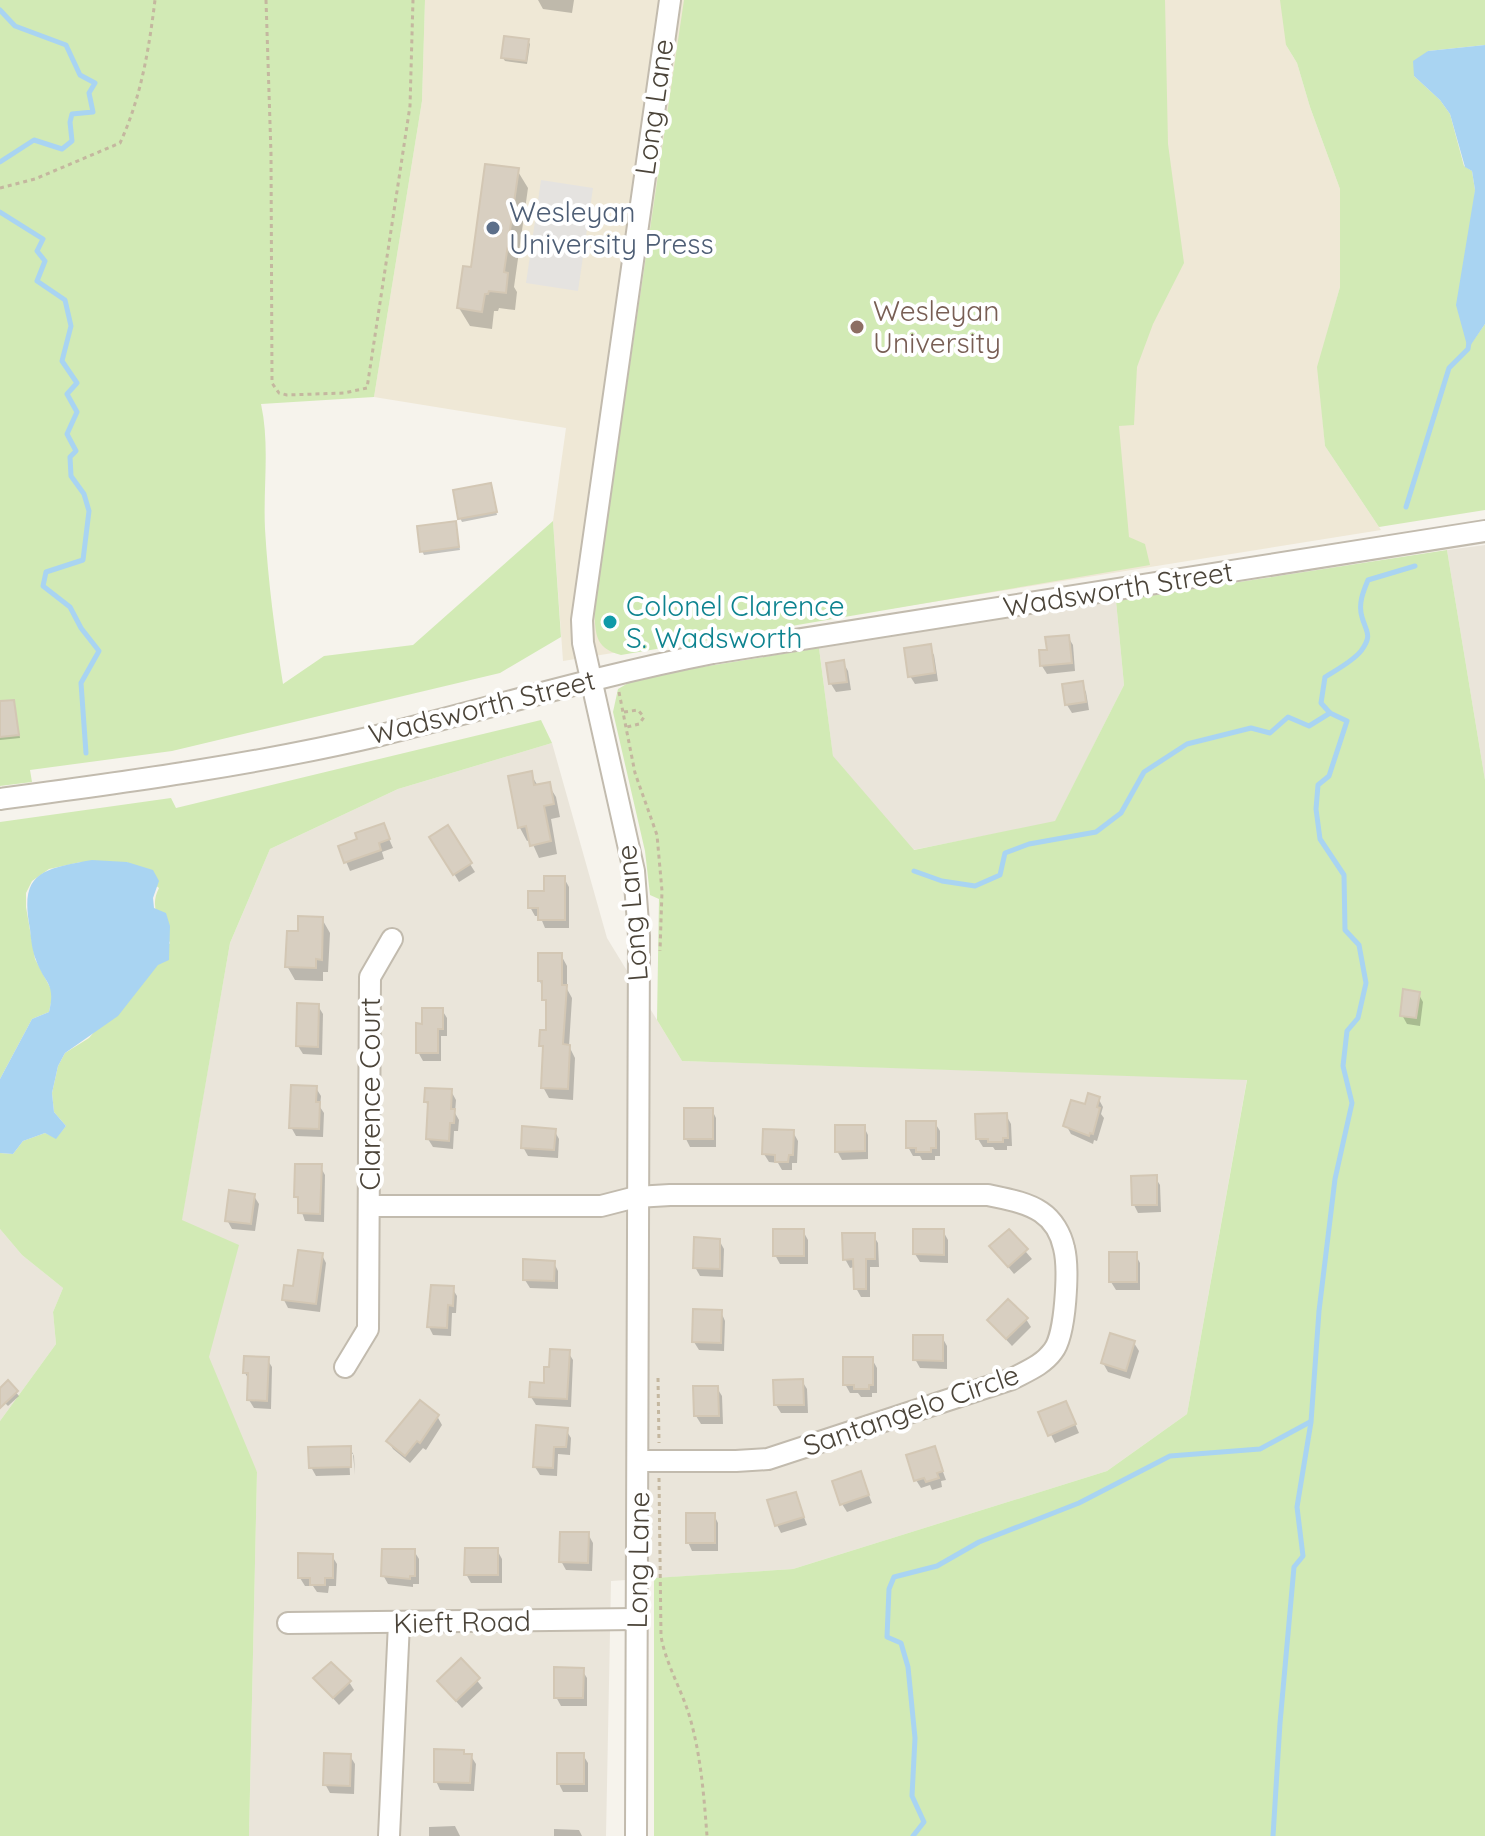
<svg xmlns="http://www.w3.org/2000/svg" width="1485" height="1836" font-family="Quicksand,sans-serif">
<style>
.residential{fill:#eae5da}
.education{fill:#efe8d6}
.green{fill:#d2eab5}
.parking{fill:#e5e3e0}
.water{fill:#a9d4f2}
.shadow{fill:#0003}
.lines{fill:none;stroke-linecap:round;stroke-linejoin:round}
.stream{stroke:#a9d4f2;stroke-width:5}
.building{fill:#d8cfc1;stroke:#d3c7b4;stroke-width:2}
.minor-casing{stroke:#c2bbae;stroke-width:24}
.path{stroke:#c4b79f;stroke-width:3;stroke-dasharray:4 4;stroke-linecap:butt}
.minor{stroke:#fff;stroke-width:20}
.service-dot{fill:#5c6f8a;stroke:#fff;stroke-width:3}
.education-dot{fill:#8d6e63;stroke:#fff;stroke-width:3}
.culture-dot{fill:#0f9aa8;stroke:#fff;stroke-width:3}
.labels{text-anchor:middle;stroke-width:8;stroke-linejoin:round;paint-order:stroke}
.street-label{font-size:28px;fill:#4b4439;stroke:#fff}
.service-label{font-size:28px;fill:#4e5e75;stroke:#fff;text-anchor:start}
.education-label{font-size:28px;fill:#785e54;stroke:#fff;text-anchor:start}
.culture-label{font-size:28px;fill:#0d838f;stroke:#fff;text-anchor:start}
</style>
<rect width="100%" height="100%" fill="#f6f3ec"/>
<g class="residential">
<path d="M1485 545V780L1447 550Z"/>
<path d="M1116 601 1124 685 1055 822 913 850 833 757 819 648Z"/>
<path d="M552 743 607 938 682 1061 1247 1079 1187 1414 1107 1471 793 1569 611 1581 606 1836H249L257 1472 163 1326 230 943 270 849 398 789Z"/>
<path d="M0 1229 22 1255 63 1288 53 1312 56 1344 0 1421Z"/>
</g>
<path class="education" d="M425 0H1319L1286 45 1297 63 1310 107 1340 189V287L1318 367 1325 446 1381 530 563 661 553 521 566 428 374 397 422 101Z"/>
<g class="green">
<path d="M0 0H425L422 101 374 397 261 404C270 445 263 487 265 529 268 581 275 633 283 684L324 656 413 645 553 521 561 637 500 673 172 751 30 770 32 782 0 786V737L19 734 14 700 0 701Z"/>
<path d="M684 0H1165L1168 144 1184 263 1153 324 1137 367 1134 425 1119 426 1129 537 1145 544 1150 565 621 655C593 648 596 632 594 607Z"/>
<path d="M1280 0H1485V45L1428 51 1414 76 1440 100 1450 114 1464 166 1472 171 1475 190 1468 348 1485 324V510L1379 527 1325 446 1317 367 1340 287V189L1310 107 1297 63 1286 45Z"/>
<path d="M1447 550 1485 780V1836H654V1578L793 1569 1107 1471 1187 1414 1247 1080 682 1061 657 1020 659 899 650 895 645 851 613 712 618 689 630 682 677 671 819 648 833 756 914 850 1055 821 1124 685 1116 601Z"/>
<path d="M541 720 552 743 398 789 270 849 230 943 182 1220 239 1245 209 1357 257 1472 249 1836H0V1421L56 1344 53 1312 63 1288 22 1255 0 1229V1153L13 1154 23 1141 45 1133 56 1138 66 1126 54 1112 52 1093 58 1066 65 1053 89 1038 170 943C162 925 148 908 159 888L127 862H81L49 869 32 881 26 893V907L35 959 53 993 49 1012 32 1019 0 1079V822L171 798 176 808Z"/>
</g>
<path class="parking" d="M541 180 593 188 578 291 526 283Z"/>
<g class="water">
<path d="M1485 45V324L1468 349 1456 305 1475 190 1472 171 1465 167 1450 114 1440 100 1414 76 1413 61 1428 51Z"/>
<path d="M92 860 127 862 153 870 159 881 153 898 154 908 166 913 170 926 169 960 158 965 118 1016 65 1053 58 1066 52 1093 54 1112 66 1126 56 1139 45 1133 23 1141 13 1154 0 1153V1079L32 1019 49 1012C56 982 45 985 36 960 32 950 31 939 30 929 19 872 42 869 92 860Z"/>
</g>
<g class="shadow">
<path d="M538 0H574L572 13 543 9Z"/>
<path d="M528 41 530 44 527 64 505 61 503 58Z"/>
<path d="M517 170 528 188 514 287 517 292 515 310 499 308 498 311H494L492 329 470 326 459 308 473 269Z"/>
<path d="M490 485 497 515 462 522 460 518Z"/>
<path d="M455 523 460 550 424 555 422 551Z"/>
<path d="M1068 637 1073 645 1075 671 1047 674 1042 666 1049 651Z"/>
<path d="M929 647 934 655 938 681 915 684 910 676Z"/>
<path d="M843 662 848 671 851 690 836 692 831 684Z"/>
<path d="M1082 684 1086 692 1089 710 1072 713 1067 705Z"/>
<path d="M13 702 20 738 0 740V703Z"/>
<path d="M530 773 538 786 548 784 556 797 560 817 551 819 557 854 539 858 531 840 527 841 520 828Z"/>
<path d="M383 825 393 848 382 852 384 859 350 871 340 847 359 840Z"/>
<path d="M447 828 475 872 459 882 432 837Z"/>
<path d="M564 878 569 887V928H545L540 916H535L530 907Z"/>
<path d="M322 919 330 933 328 972H323V981L295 980 287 966 299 933Z"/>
<path d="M561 955 567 966V989L572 998 569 1046 575 1058 573 1100 549 1098 543 1087 545 1051 541 1046 548 1032V1005L540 981Z"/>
<path d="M1418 993 1423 1002 1420 1026 1407 1024 1402 1015Z"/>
<path d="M318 1006 323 1014 322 1055 303 1054 298 1046Z"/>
<path d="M442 1010 447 1018V1036H441V1061H423L418 1052 424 1026Z"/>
<path d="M316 1088 321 1096 320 1107 324 1113 323 1137 296 1136 291 1127Z"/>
<path d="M451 1091 456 1100 455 1113 459 1120 458 1131H454L453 1149 433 1147 428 1139 429 1108 426 1102Z"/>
<path d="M1098 1098 1103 1107 1101 1114 1104 1118 1097 1141 1094 1140 1093 1144 1071 1134 1066 1125Z"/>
<path d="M712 1110 716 1118V1147H690L686 1139Z"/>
<path d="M1006 1115 1011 1124 1012 1146H1007V1150H995L993 1147H983L978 1139Z"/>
<path d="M935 1123 940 1131V1156H935V1160H922L920 1156H913L908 1147Z"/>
<path d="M864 1127 868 1135V1159L842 1160 837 1151Z"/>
<path d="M554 1130 559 1139 558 1158 528 1156 523 1147Z"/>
<path d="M793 1132 798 1141 797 1163H792V1170H782L778 1163 769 1162 764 1154Z"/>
<path d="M320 1166 325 1175 324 1222 305 1221 296 1196Z"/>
<path d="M1155 1177 1160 1185 1161 1212 1138 1213 1134 1205Z"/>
<path d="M254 1196 259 1204 255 1231 232 1229 227 1220Z"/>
<path d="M803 1231 808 1240V1264H780L775 1255Z"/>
<path d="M943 1231 948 1240V1263L920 1262 915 1254Z"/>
<path d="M1008 1231 1032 1259 1014 1274 992 1247Z"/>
<path d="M873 1235 878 1243 879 1267H870V1297H861L856 1288 855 1267 850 1268 845 1259Z"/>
<path d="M719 1240 724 1249 723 1277 700 1276 695 1267Z"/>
<path d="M1135 1254 1140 1263V1290H1116L1111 1282Z"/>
<path d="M322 1255 326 1263 320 1312 288 1308 284 1300Z"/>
<path d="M554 1263 558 1271V1289L530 1288 525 1280Z"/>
<path d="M452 1288 457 1296 456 1313H452L451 1336 433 1335 429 1327Z"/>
<path d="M721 1312 725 1321 724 1351 699 1350 694 1342Z"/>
<path d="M1026 1319 1031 1327 1012 1346 989 1321Z"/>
<path d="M942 1337 947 1346V1369L920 1368 915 1359Z"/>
<path d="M1134 1343 1139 1351 1130 1379 1108 1372 1103 1363Z"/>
<path d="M568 1352 573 1360 571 1407 536 1405 531 1397 546 1386 550 1369Z"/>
<path d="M267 1359 272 1367 271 1409 254 1408 249 1400V1380L245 1373Z"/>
<path d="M872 1359 877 1368V1393H872V1397H861L858 1393H850L845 1384Z"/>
<path d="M802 1381 807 1389 808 1413H781L776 1405Z"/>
<path d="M8 1383 19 1396 8 1406 0 1398V1390Z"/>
<path d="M717 1388 722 1396 723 1424H701L696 1416Z"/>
<path d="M1070 1412 1079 1433 1055 1443 1041 1414Z"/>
<path d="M437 1416 442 1425 426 1450 423 1448 410 1463 393 1449 388 1441Z"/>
<path d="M566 1430 571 1438 570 1455 558 1454 557 1476 540 1475 535 1467Z"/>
<path d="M350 1448 354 1456 355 1475 353 1454H349L350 1475 316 1476 311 1467Z"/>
<path d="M934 1448 946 1480 941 1481 942 1487 932 1490 930 1485 921 1488 916 1480Z"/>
<path d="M860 1473 872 1503 847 1512 842 1504Z"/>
<path d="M795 1494 807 1525 781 1533 777 1525Z"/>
<path d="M714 1515 718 1523V1551H692L688 1542Z"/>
<path d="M588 1534 593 1543 592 1571 566 1570 561 1561Z"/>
<path d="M497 1550 502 1559V1583H471L466 1574Z"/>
<path d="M414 1551 419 1559V1584H413V1587L388 1584 383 1575Z"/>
<path d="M332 1556 337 1564 336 1586H329L328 1593 317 1592 313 1586H305L300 1578Z"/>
<path d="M461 1661 483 1688 462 1708 439 1682Z"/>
<path d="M582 1670 587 1678V1706H561L556 1697Z"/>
<path d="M316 1679 349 1682 354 1690 339 1705Z"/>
<path d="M463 1752 465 1756H471L476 1764 474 1791 440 1790 436 1781Z"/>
<path d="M583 1755 588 1763V1792H563L559 1784Z"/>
<path d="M350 1756 355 1764 354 1794 330 1793 325 1784Z"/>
<path d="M455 1826 460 1836H429V1827Z"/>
<path d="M554 1829 579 1830 582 1836H554Z"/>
</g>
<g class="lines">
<g class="stream">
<path d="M0 10 15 26 66 45 80 75 95 83 89 93 93 112 72 114 70 122 72 141 62 149 34 140 0 162"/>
<path d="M0 212 43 239 37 251 45 261 37 281 65 300 71 326 62 361 77 383 67 394 77 412 67 434 76 451 70 457 71 476 84 494 89 511 83 560 46 572 43 586 70 607 81 628 99 651 81 683 86 753"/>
<path d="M1406 507 1449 368 1468 349 1469 342"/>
<path d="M914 871 942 881 975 886 1000 875 1005 853 1029 844 1096 832 1121 813 1144 772 1187 744 1251 728 1270 733 1288 717 1309 726 1330 713"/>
<path d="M913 1836 924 1822 912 1796 915 1738 908 1667 901 1643 887 1637 889 1589 894 1577 937 1566 979 1542 1079 1503 1170 1456 1260 1449 1310 1422"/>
<path d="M1273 1836 1280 1723 1294 1567 1303 1556 1297 1507 1311 1422 1319 1311 1335 1179 1352 1103 1343 1066 1347 1031 1358 1018 1366 983 1359 945 1345 930 1344 875 1320 839 1316 809 1318 785 1329 776 1347 721 1330 713 1321 703 1325 677C1336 670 1352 662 1361 651 1373 635 1366 632 1362 617 1358 604 1363 592 1368 580L1415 566"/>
</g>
</g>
<g class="building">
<path d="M504 36 529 39 526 61 501 58Z"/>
<path d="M485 164 519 168 504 272 508 273 506 293 489 291 488 294H485L482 312 457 308 463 266 471 267Z"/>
<path d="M491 483 497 512 458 519 453 490Z"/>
<path d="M456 521 459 547 420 552 417 526Z"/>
<path d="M1069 635 1072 663 1040 666 1039 650H1047L1045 637Z"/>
<path d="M931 644 935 673 908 677 904 648Z"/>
<path d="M844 660 847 682 829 684 826 663Z"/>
<path d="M1083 681 1086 702 1065 705 1062 684Z"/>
<path d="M14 700 19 735 0 737V701Z"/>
<path d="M532 771 534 785 550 782 554 804 544 806 551 841 530 846 526 826 518 828 508 776Z"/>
<path d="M384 823 390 839 379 843 381 850 344 863 338 846 357 839 355 833Z"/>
<path d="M448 825 472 863 453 875 429 837Z"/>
<path d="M544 876H565V920H538V908H528V891H544Z"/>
<path d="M298 916 323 917 322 960 316 959V968L285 967 287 931H298Z"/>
<path d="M538 953H562V985H567L563 1044 570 1045 568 1089 541 1088 543 1046H539L540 1030H546V1000H542V981H538Z"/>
<path d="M1403 989 1420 992 1416 1018 1400 1016Z"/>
<path d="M297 1003 319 1004 318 1047 296 1046Z"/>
<path d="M422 1008H443V1029H438V1053H416V1023L422 1024Z"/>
<path d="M291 1085 317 1086 316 1102H320L319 1129 289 1128Z"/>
<path d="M425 1088 452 1089 451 1109H455L454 1123H450L449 1141 426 1139 428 1102H424Z"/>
<path d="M1088 1093 1100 1097 1097 1107 1100 1108 1093 1134 1090 1133 1089 1136 1063 1126 1071 1100 1085 1104Z"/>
<rect x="684" y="1108" width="29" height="31"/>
<path d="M1007 1113 1008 1138H1003V1142H988V1139H976L975 1114Z"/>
<path d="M906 1121H936V1148H931V1152H916V1148H906Z"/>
<path d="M835 1125H865V1151L835 1152Z"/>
<path d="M522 1126 556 1129 554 1150 521 1148Z"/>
<path d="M763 1129 794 1130 793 1155H789L788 1162H775V1155L762 1154Z"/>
<path d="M295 1164H322L320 1214 298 1213V1197H294Z"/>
<path d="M1157 1175V1205H1132L1131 1176Z"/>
<path d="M229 1190 255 1194 251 1224 225 1221Z"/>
<rect x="773" y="1229" width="31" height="27"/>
<path d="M913 1229H944V1255L913 1254Z"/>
<path d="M1009 1229 1028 1249 1008 1267 989 1246Z"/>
<path d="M842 1233H875V1259H866V1289H854L853 1259 843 1260Z"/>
<path d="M694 1237 720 1239V1269L693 1268Z"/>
<path d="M298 1250 323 1253 316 1304 282 1300 284 1285 293 1286Z"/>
<rect x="1109" y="1252" width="28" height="30"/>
<path d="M523 1259 555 1261 554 1281 523 1280Z"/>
<path d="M431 1285 454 1286 453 1306 448 1305 447 1328 427 1327Z"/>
<path d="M1008 1299 1028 1318 1006 1339 987 1320Z"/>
<path d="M693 1309 722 1310 721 1343 692 1342Z"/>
<path d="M1110 1333 1135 1341 1126 1371 1101 1363Z"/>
<path d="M913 1335H943V1361L913 1360Z"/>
<path d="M550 1349 570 1350 567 1399 529 1397 530 1382 544 1383V1367H549Z"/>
<path d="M244 1356 269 1357 267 1401 247 1400 248 1373H243Z"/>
<path d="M843 1357H873V1385H869V1389H854V1385H843Z"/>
<path d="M803 1379 804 1405H774L773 1380Z"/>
<path d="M8 1380 18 1391 0 1408V1388Z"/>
<path d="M693 1386H718L719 1416H694Z"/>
<path d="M420 1400 439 1415 420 1443 417 1441 405 1456 386 1441Z"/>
<path d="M1066 1401 1076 1424 1048 1436 1038 1412Z"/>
<path d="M536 1425 568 1428 566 1447H554L553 1468 533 1467Z"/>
<path d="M351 1446V1467L309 1468 308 1447Z"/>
<path d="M935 1446 943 1471 937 1473 939 1478 926 1482 924 1478 914 1481 906 1455Z"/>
<path d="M861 1471 869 1495 840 1505 832 1481Z"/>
<path d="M796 1492 804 1517 775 1526 767 1500Z"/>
<rect x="686" y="1513" width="29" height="30"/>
<path d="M560 1532H589L588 1563 559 1562Z"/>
<path d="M465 1548H498V1575H464Z"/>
<path d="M382 1549H415V1576H410V1579L381 1576Z"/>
<path d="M298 1553 333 1554V1578H325V1585H310V1578H298Z"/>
<path d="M461 1658 480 1678 456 1701 437 1681Z"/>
<path d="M331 1662 351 1681 333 1698 313 1678Z"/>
<path d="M554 1667 584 1668 583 1698H554Z"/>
<path d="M434 1749 464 1750V1754H472L470 1783 434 1782Z"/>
<path d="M324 1753 351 1754 350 1786 323 1785Z"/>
<rect x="557" y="1753" width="27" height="31"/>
</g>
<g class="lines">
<g class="minor-casing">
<g id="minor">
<path d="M0 799C126 782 253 765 377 736 490 708 600 675 713 653L1485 531"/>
<path d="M369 1206H601L636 1197 670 1195H988C1006 1199 1026 1202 1041 1212 1053 1220 1061 1234 1064 1248 1069 1268 1066 1335 1053 1351 1043 1365 1027 1371 1012 1379L768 1459 736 1461H639"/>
<path d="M345 1367 368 1329 370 977 392 939"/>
<path d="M288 1623 636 1619"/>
<path d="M389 1836 399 1623"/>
<path d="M636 1836 639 936 634 871 583 643 582 620 670 0"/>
</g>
</g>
<g class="path">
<path d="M266 0 271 154 272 383 279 393 287 395 344 393 367 388 410 106 413 0"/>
<path d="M0 188 35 179 120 143C141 98 149 49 155 0"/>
<path d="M619 692 635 773 657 835 662 891 660 951"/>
<path d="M624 712 638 710 644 717 639 724 627 727"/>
<path d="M658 1378 659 1443"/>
<path d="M659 1478 661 1636C666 1665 682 1690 690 1718 701 1756 704 1797 707 1836"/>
</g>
<use href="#minor" class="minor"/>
</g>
<circle class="service-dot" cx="493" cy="228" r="8"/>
<circle class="education-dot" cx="857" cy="327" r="8"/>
<circle class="culture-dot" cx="610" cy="622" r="8"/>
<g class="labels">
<g class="street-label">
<text transform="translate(654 107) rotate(-82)" y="10">Long Lane</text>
<text transform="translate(1118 589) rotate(-9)" y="10">Wadsworth Street</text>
<text transform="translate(482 707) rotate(-14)" y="10">Wadsworth Street</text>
<text transform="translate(632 913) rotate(-95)" y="10">Long Lane</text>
<text transform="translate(370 1094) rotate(-90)" y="10">Clarence Court</text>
<text transform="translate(911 1410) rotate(-19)" y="10">Santangelo Circle</text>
<text transform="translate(638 1560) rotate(-89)" y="10">Long Lane</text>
<text transform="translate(462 1622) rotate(-1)" y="10">Kieft Road</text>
</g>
<g class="service-label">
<text x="509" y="222">Wesleyan<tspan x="509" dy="32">University Press</tspan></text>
</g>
<g class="education-label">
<text x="873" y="321">Wesleyan<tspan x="873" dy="32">University</tspan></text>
</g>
<g class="culture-label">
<text x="626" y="616">Colonel Clarence<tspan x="626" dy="32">S. Wadsworth</tspan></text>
</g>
</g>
</svg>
